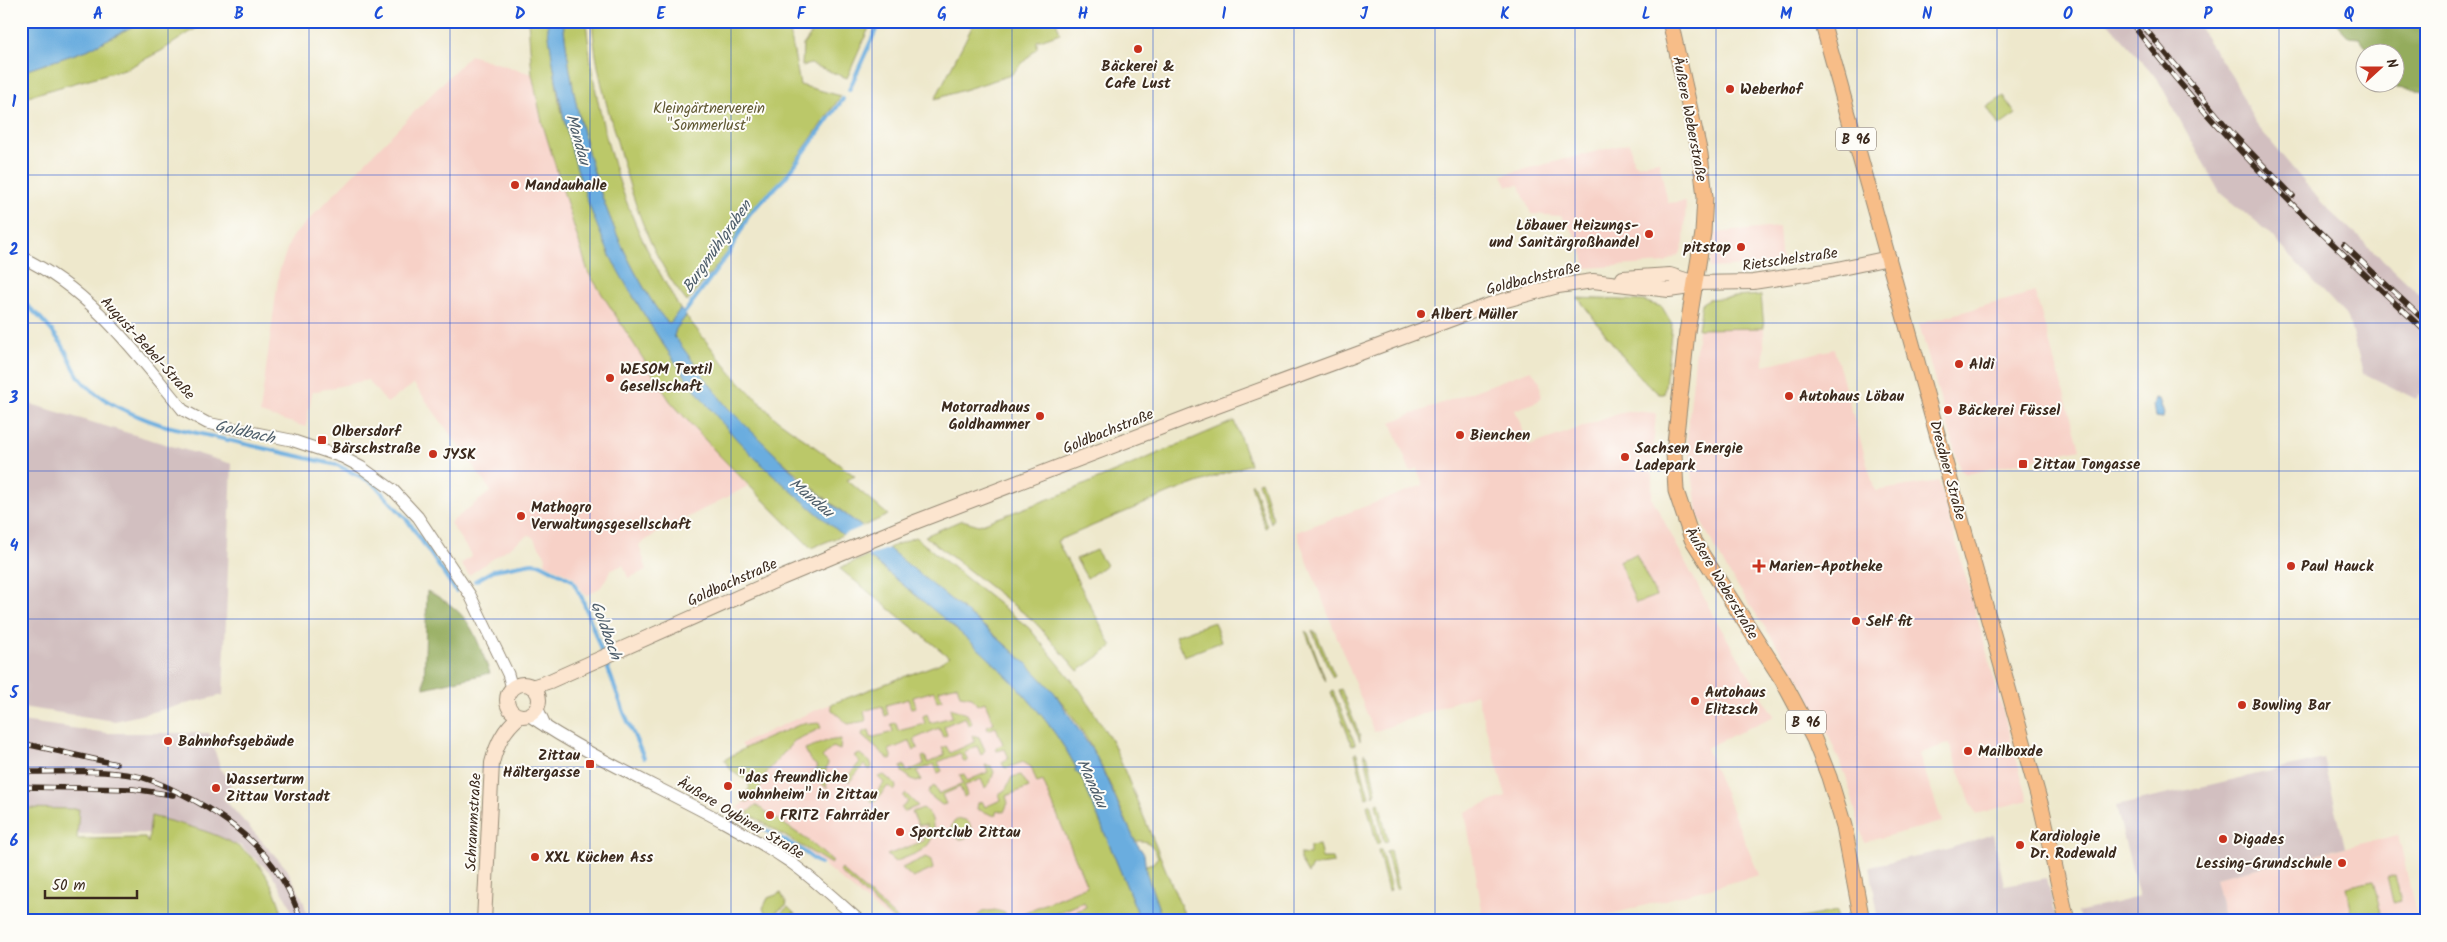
<svg xmlns="http://www.w3.org/2000/svg" width="2447" height="942" font-family="Kalam,sans-serif">
<style>
.built{fill:#f7d1c7}
.industrial{fill:#d2bfc0}
.green{fill:#bbc869;stroke:#7b7944}
.forest{fill:#94ac5d;stroke:#686b3e}
.water{fill:#6aaddf;stroke:#526c7e}
.pier{fill:#eee8cc}
.lines{fill:none;stroke-linecap:round;stroke-linejoin:round}
.stream{stroke:#6aaddf;stroke-width:4}
.tertiary-casing{stroke:#948975;stroke-width:13}
.secondary-casing{stroke:#948975;stroke-width:16}
.primary-casing{stroke:#948975;stroke-width:17}
.tertiary{stroke:#fff;stroke-width:11}
.secondary{stroke:#fce5cf;stroke-width:14}
.primary{stroke:#f7bd88;stroke-width:15}
.rail-casing{stroke:#3b2a1e;stroke-width:5.5}
.rail{stroke:#fdfcf7;stroke-width:4;stroke-dasharray:11;stroke-linecap:butt}
.grid{fill:none;stroke:#1d4ed8;stroke-width:1;stroke-opacity:0.55}
.poi-dot{fill:#c8321e;stroke:#fdfcf7;stroke-width:2}
.labels{text-anchor:middle;stroke-width:4;stroke-linejoin:round;paint-order:stroke}
.shield{fill:#fdfcf7;stroke:#75695f;stroke-width:1}
.shield-label{font-size:14px;font-weight:bold;fill:#3b2a1e}
.poi-label{font-size:15px;font-weight:bold;fill:#3b2a1e;stroke:#fdfcf7;text-anchor:start}
.park-label{font-size:15px;fill:#615934;stroke:#fdfcf7}
.street-label{font-size:15px;fill:#3b2a1e;stroke:#fdfcf7}
.water-label{font-size:16px;font-style:italic;fill:#4e5e6b;stroke:#fdfcf7}
.neatline{fill:none;stroke:#1d4ed8;stroke-width:2}
.grid-label{font-size:16px;text-anchor:middle;font-weight:bold;fill:#1d4ed8}
</style>
<rect width="100%" height="100%" fill="#fdfcf7"/>
<filter id="ink" filterUnits="userSpaceOnUse"><feTurbulence type="fractalNoise" baseFrequency=".02" numOctaves="2"/><feDisplacementMap in="SourceGraphic" scale="10" xChannelSelector="R" yChannelSelector="G"/><feConvolveMatrix kernelMatrix="1 2 1 2 8 2 1 2 1" color-interpolation-filters="sRGB"/></filter>
<filter id="wash" filterUnits="userSpaceOnUse"><feTurbulence type="fractalNoise" baseFrequency=".0096" numOctaves="4" result="noise"/><feDisplacementMap in="SourceGraphic" scale="20" xChannelSelector="R" yChannelSelector="G"/><feGaussianBlur stdDeviation="1.12" result="paint"/><feColorMatrix in="noise" values="0 0 0 0 0 0 0 0 0 0 0 0 0 0 0 0 0 1.4 0 .05"/><feComposite in="paint" operator="in"/></filter>
<g filter="url(#wash)">
<rect width="100%" height="100%" fill="#eee8cc"/>
<g class="built">
<path d="M470 55 532 74 542 122 588 272 718 454 748 486 652 536 639 545 647 570 628 578 623 565 611 570 601 587 586 596 573 577 545 563 546 557 532 536 528 535 469 575 461 564 472 556 450 523 491 491 414 384 387 403 368 380 312 392 306 427 260 413 279 272 291 238Z"/>
<path d="M1630 143 1633 163 1637 165 1659 161 1668 203 1686 201 1684 243 1680 254 1665 263 1586 268 1579 240 1561 216 1531 214 1519 185 1507 186 1502 175Z"/>
<path d="M1779 227 1782 264 1710 268 1713 233Z"/>
<path d="M2035 292 2080 449 1967 474 1960 470 1919 324Z"/>
<path d="M1764 328V365L1834 349 1875 491 1939 481 2028 800 1975 814 1949 743 1919 754 1942 822 1864 842 1846 776 1828 734 1801 682 1727 570 1698 516 1687 438 1698 329Z"/>
<path d="M1531 370 1540 382 1541 396 1538 401 1515 410 1529 446 1618 414 1632 411 1656 413 1652 460V498L1714 617 1774 716 1706 748 1759 875 1586 921H1484L1465 812 1506 796 1476 694 1374 732 1296 532 1423 485 1417 468 1410 471 1391 422Z"/>
<path d="M938 664 1021 729 1111 921H891L802 847 738 808 759 786 755 764 741 744 818 709Z"/>
<path d="M2398 835 2418 921H2225L2215 878Z"/>
</g>
<g class="industrial">
<path d="M2106 21H2195L2235 81 2256 124 2321 202 2426 300V397L2419 394 2416 399 2363 373 2348 318 2268 232 2220 193 2157 78Z"/>
<path d="M21 401 232 464 223 695 115 721 21 707Z"/>
<path d="M21 721 108 733H209L221 770 231 784 223 798 287 869 303 900 309 921H294L290 905 272 874 241 846 151 816 149 833 77 834 79 809 21 808Z"/>
<path d="M2324 759 2345 847 2215 878 2225 921H2080L2078 912 2139 897 2116 806Z"/>
<path d="M1993 834 2004 885 2047 878 2057 921H1879L1870 866 1945 850Z"/>
</g>
<g class="green">
<path d="M143 21H213L195 29 161 51 128 68 21 98V72L87 50Z"/>
<path d="M528 21H547L559 102 572 148 609 254 634 298 662 343 688 379 753 456 843 535 811 548 718 454 670 401 588 272 542 122 532 74Z"/>
<path d="M563 21H586C593 90 608 161 636 225 648 254 665 282 680 309L672 322 668 323C654 308 645 289 635 272 594 195 573 107 563 21Z"/>
<path d="M592 21H788L800 85 841 96 784 177 747 215 728 252 687 302C649 254 634 203 618 145 606 104 595 64 592 21Z"/>
<path d="M821 21H872L847 78 811 64 802 66 803 45Z"/>
<path d="M975 21H1056L1060 33 1037 41V48L1011 75 935 99Z"/>
<path d="M2004 96 2016 114 1999 126 1987 107Z"/>
<path d="M1761 295 1764 328 1698 329 1702 303 1709 299Z"/>
<path d="M1578 298 1643 301 1662 307 1672 324 1664 394H1659C1627 368 1604 330 1578 298Z"/>
<path d="M686 316 733 375 775 418 855 476 847 480 888 515 862 527C814 490 768 451 727 407 707 385 691 360 674 336L676 329Z"/>
<path d="M1234 421 1250 464 1172 492 1057 541 1112 647 1078 671 1035 622 925 536 962 520 979 525 1065 493Z"/>
<path d="M1261 481 1273 518 1271 523 1258 482Z"/>
<path d="M1251 484H1253L1267 527 1265 528Z"/>
<path d="M915 537 1029 628 1080 690 1113 743 1187 921H1163L1146 872V865L1153 863 1158 857C1152 844 1149 840 1135 841 1112 790 1091 734 1053 692 1005 637 942 594 886 549Z"/>
<path d="M1096 550 1106 565 1087 578 1076 559Z"/>
<path d="M1636 554 1656 596 1636 603 1619 561Z"/>
<path d="M868 556C944 619 1028 679 1076 767L1075 771 1081 776 1141 921H1072V913L1086 907 1084 902 1038 921C1031 921 1027 920 1023 913L1087 886 1043 781 1037 783 1031 767 1023 762 1007 768 1004 767 1002 762 1009 758 1005 749 997 751 996 748 1003 744 996 727 988 730 987 726 994 723 985 702 977 705 972 697 960 695 957 685 939 690 942 700 937 701 934 691 913 697 916 707 911 708 908 699 886 705 888 715 885 716 882 706 864 711 866 721 848 724 832 710 831 704 938 664 949 657 839 568Z"/>
<path d="M1214 622 1221 642 1184 656 1175 636Z"/>
<path d="M1305 631 1308 633 1326 681 1325 680Z"/>
<path d="M1312 631 1316 633 1335 676 1333 678Z"/>
<path d="M1341 689 1360 736V741L1340 695 1338 690Z"/>
<path d="M1333 691 1355 743V744L1352 745 1331 692Z"/>
<path d="M950 708 967 714 972 723 969 726 965 717 944 726 947 735 943 737 939 728 914 739 918 748 914 750 910 741 889 750 892 759 890 760 862 736 863 732 869 730 871 738 893 732 891 724 896 723 898 731 925 724 923 716 927 714 930 723 952 717Z"/>
<path d="M806 722 809 724 819 723 821 728 794 741 762 778V785L748 802 742 800 750 787 748 785 750 783 733 772 724 760 747 747Z"/>
<path d="M972 735 979 737 985 750 981 755 977 746 964 752 968 761 964 762 960 753 938 762 942 771 938 773 934 764 917 771 921 780 916 782 902 772 901 767 904 765 907 772 924 764 922 757 925 756 928 763 945 755 942 748 946 746 950 753 975 742Z"/>
<path d="M841 739 840 750 833 747 822 757 828 763 825 774 827 788 812 775 818 767 810 760 805 749 827 741Z"/>
<path d="M1355 753H1357L1369 797 1366 798Z"/>
<path d="M1364 753 1368 757 1376 792 1374 796Z"/>
<path d="M860 754 871 763 872 767 870 770 864 765 849 782 846 779 860 762 854 756Z"/>
<path d="M985 765 991 766 994 772 990 783 985 788 981 779 964 786 967 795 964 797 960 787 942 795 946 804 942 805 928 794 929 790 934 786 938 794 963 784 960 775 964 774 967 781 988 772Z"/>
<path d="M884 775 895 784 896 788 894 791 888 786 874 803 870 800 884 783 878 777Z"/>
<path d="M1021 775 1029 787 1006 796 1008 803 1004 812 997 810 995 816 977 809 978 803 982 801 985 807 1001 800 999 794 1006 789 1012 777Z"/>
<path d="M905 794H906L918 806 903 812 901 808 908 802 903 796Z"/>
<path d="M1379 802 1388 841 1384 842 1376 803Z"/>
<path d="M1370 803 1380 842 1377 845 1367 805Z"/>
<path d="M756 805 809 841 833 862 831 864 747 813Z"/>
<path d="M21 808 79 809 77 839 145 838 148 843 151 816C221 835 265 841 284 921H21Z"/>
<path d="M923 808C931 814 933 819 933 828 934 851 912 854 895 862L887 855 924 841 922 835 928 834 927 825H918L912 812Z"/>
<circle cx="961" cy="829" r="10"/>
<path d="M1319 845 1322 858H1333L1334 863 1312 866 1308 874 1300 860V854L1310 855V846Z"/>
<path d="M1381 850 1391 890 1388 891 1378 850Z"/>
<path d="M1390 850 1398 888 1396 889 1386 851Z"/>
<path d="M926 857 931 860 933 869 913 878 902 868Z"/>
<path d="M841 869 900 921H895L839 871Z"/>
<path d="M2395 875 2401 901 2393 903 2387 877Z"/>
<path d="M2373 881 2383 921H2354L2346 887Z"/>
<path d="M781 893 787 905 768 917 765 914 763 908 768 898Z"/>
<path d="M788 907 796 915 779 921 777 916Z"/>
<path d="M995 910 1005 913 1009 921H972L982 912Z"/>
<path d="M1837 911 1838 921H1787Z"/>
</g>
<g class="forest">
<path d="M2334 21H2426V91L2396 88 2392 83 2394 82V52H2370L2359 37 2348 36Z"/>
<path d="M427 591C471 613 473 630 490 673L424 688Z"/>
</g>
<g class="water">
<path d="M21 21H143L87 50 21 72Z"/>
<path d="M547 21H563C573 107 594 195 635 272 645 289 654 308 668 323L671 322 680 309 686 316 676 329 674 336 726 406 804 483 862 527 993 634 1026 663 1054 692 1096 756 1135 841 1144 854 1146 872 1163 921H1141L1081 776 1075 771 1076 767C1030 683 951 625 879 565 837 530 794 495 754 457 710 414 674 363 642 311 631 292 618 273 609 253 575 181 557 100 547 21Z"/>
<path d="M2155 398 2159 399 2164 414 2162 418 2155 417 2153 405Z"/>
</g>
<path class="pier" d="M864 526 889 548 866 557 840 536Z"/>
<g class="lines">
<g class="stream">
<path d="M849 90 880 21"/>
<path d="M21 301C35 311 51 329 61 343 68 354 72 366 79 377 97 401 135 416 162 425L337 465 373 483 408 521 456 591"/>
<path d="M682 316 729 253 750 213 785 178 843 99"/>
<path d="M475 581 494 570 532 563 541 564 572 580 582 598 625 715 644 758"/>
<path d="M755 824 800 849 820 864"/>
</g>
</g>
</g>
<g filter="url(#ink)">
<g class="lines">
<g class="tertiary-casing">
<g id="tertiary">
<path d="M21 257C90 289 136 353 183 410L207 423 291 440 342 457 361 467 393 490 418 517 470 595 508 674 512 688"/>
<path d="M537 707 546 727"/>
<path d="M528 715C611 771 707 806 790 862 814 879 837 901 860 921"/>
</g>
</g>
<g class="secondary-casing">
<g id="secondary">
<path d="M1623 278 1670 275 1695 283 1753 282 1832 270 1889 258"/>
<circle cx="523" cy="700" r="16"/>
<path d="M532 687 550 681 781 578 915 522 1201 412 1495 303 1558 286 1593 281 1669 290 1683 288 1695 283"/>
<path d="M484 921 492 763C497 743 504 729 520 716"/>
</g>
</g>
<g class="primary-casing">
<g id="primary">
<path d="M1670 21 1700 154 1705 197 1703 233 1687 332 1674 453 1676 491 1692 539 1783 681 1814 739 1829 777 1844 826 1862 921"/>
<path d="M1822 21 2042 810 2067 921"/>
</g>
</g>
<use href="#tertiary" class="tertiary"/>
<use href="#secondary" class="secondary"/>
<use href="#primary" class="primary"/>
<g class="rail-casing">
<g id="rail">
<path d="M2130 21C2217 136 2321 234 2426 332"/>
<path d="M2143 26 2231 132 2293 196"/>
<path d="M2344 245 2426 322"/>
<path d="M21 743 116 764"/>
<path d="M21 772C59 772 99 769 136 776 152 779 167 787 182 794 236 821 283 861 301 921"/>
<path d="M21 787 133 789 173 795"/>
</g>
</g>
<use href="#rail" class="rail"/>
</g>
</g>
<path class="grid" d="M168 21V921M309 21V921M450 21V921M590 21V921M731 21V921M872 21V921M1012 21V921M1153 21V921M1294 21V921M1435 21V921M1575 21V921M1716 21V921M1857 21V921M1997 21V921M2138 21V921M2279 21V921M21 175H2426M21 323H2426M21 471H2426M21 619H2426M21 767H2426"/>
<g class="poi-dot">
<circle cx="1138" cy="49" r="5"/>
<circle cx="1730" cy="89" r="5"/>
<circle cx="515" cy="185" r="5"/>
<circle cx="1649" cy="234" r="5"/>
<circle cx="1741" cy="247" r="5"/>
<circle cx="1421" cy="314" r="5"/>
<circle cx="1959" cy="364" r="5"/>
<circle cx="610" cy="378" r="5"/>
<circle cx="1789" cy="396" r="5"/>
<circle cx="1948" cy="410" r="5"/>
<circle cx="1040" cy="416" r="5"/>
<circle cx="1460" cy="435" r="5"/>
<rect x="317" y="435" width="10" height="10" rx="2.5"/>
<circle cx="433" cy="454" r="5"/>
<circle cx="1625" cy="457" r="5"/>
<rect x="2018" y="459" width="10" height="10" rx="2.5"/>
<circle cx="521" cy="516" r="5"/>
<path d="M1756.5 558.5h5v5h5v5h-5v5h-5v-5h-5v-5h5z"/>
<circle cx="2291" cy="566" r="5"/>
<circle cx="1856" cy="621" r="5"/>
<circle cx="1695" cy="701" r="5"/>
<circle cx="2242" cy="705" r="5"/>
<circle cx="168" cy="741" r="5"/>
<circle cx="1968" cy="751" r="5"/>
<rect x="585" y="759" width="10" height="10" rx="2.5"/>
<circle cx="728" cy="786" r="5"/>
<circle cx="216" cy="788" r="5"/>
<circle cx="770" cy="815" r="5"/>
<circle cx="900" cy="832" r="5"/>
<circle cx="2223" cy="839" r="5"/>
<circle cx="2020" cy="845" r="5"/>
<circle cx="535" cy="857" r="5"/>
<circle cx="2342" cy="863" r="5"/>
</g>
<g class="labels">
<g class="shield">
<rect x="1836" y="127.5" width="40" height="23" rx="4"/>
<rect x="1786" y="710.5" width="40" height="23" rx="4"/>
</g>
<g class="shield-label">
<text x="1856" y="144">B 96</text>
<text x="1806" y="727">B 96</text>
</g>
<g class="poi-label">
<text x="1138" y="71" text-anchor="middle">Bäckerei &amp;<tspan x="1138" dy="17">Cafe Lust</tspan></text>
<text x="1740" y="94">Weberhof</text>
<text x="525" y="190">Mandauhalle</text>
<text x="1639" y="230" text-anchor="end">Löbauer Heizungs-<tspan x="1639" dy="17">und Sanitärgroßhandel</tspan></text>
<text x="1731" y="252" text-anchor="end">pitstop</text>
<text x="1431" y="319">Albert Müller</text>
<text x="1969" y="369">Aldi</text>
<text x="620" y="374">WESOM Textil<tspan x="620" dy="17">Gesellschaft</tspan></text>
<text x="1799" y="401">Autohaus Löbau</text>
<text x="1030" y="412" text-anchor="end">Motorradhaus<tspan x="1030" dy="17">Goldhammer</tspan></text>
<text x="1958" y="415">Bäckerei Füssel</text>
<text x="332" y="436">Olbersdorf<tspan x="332" dy="17">Bärschstraße</tspan></text>
<text x="1470" y="440">Bienchen</text>
<text x="1635" y="453">Sachsen Energie<tspan x="1635" dy="17">Ladepark</tspan></text>
<text x="443" y="459">JYSK</text>
<text x="2033" y="469">Zittau Tongasse</text>
<text x="531" y="512">Mathogro<tspan x="531" dy="17">Verwaltungsgesellschaft</tspan></text>
<text x="1769" y="571">Marien-Apotheke</text>
<text x="2301" y="571">Paul Hauck</text>
<text x="1866" y="626">Self fit</text>
<text x="1705" y="697">Autohaus<tspan x="1705" dy="17">Elitzsch</tspan></text>
<text x="2252" y="710">Bowling Bar</text>
<text x="178" y="746">Bahnhofsgebäude</text>
<text x="1978" y="756">Mailboxde</text>
<text x="580" y="760" text-anchor="end">Zittau<tspan x="580" dy="17">Hältergasse</tspan></text>
<text x="738" y="782">"das freundliche<tspan x="738" dy="17">wohnheim" in Zittau</tspan></text>
<text x="226" y="784">Wasserturm<tspan x="226" dy="17">Zittau Vorstadt</tspan></text>
<text x="780" y="820">FRITZ Fahrräder</text>
<text x="910" y="837">Sportclub Zittau</text>
<text x="2030" y="841">Kardiologie<tspan x="2030" dy="17">Dr. Rodewald</tspan></text>
<text x="2233" y="844">Digades</text>
<text x="545" y="862">XXL Küchen Ass</text>
<text x="2332" y="868" text-anchor="end">Lessing-Grundschule</text>
</g>
<g class="park-label">
<text x="709" y="113">Kleingärtnerverein<tspan x="709" dy="17">"Sommerlust"</tspan></text>
</g>
<g class="street-label">
<text transform="translate(1690 119) rotate(79)" y="5">Äußere Weberstraße</text>
<text transform="translate(1790 259) rotate(-8)" y="5">Rietschelstraße</text>
<text transform="translate(1533 278) rotate(-14)" y="5">Goldbachstraße</text>
<text transform="translate(148 348) rotate(48)" y="5">August-Bebel-Straße</text>
<text transform="translate(1108 431) rotate(-22)" y="5">Goldbachstraße</text>
<text transform="translate(1948 470) rotate(75)" y="5">Dresdner Straße</text>
<text transform="translate(732 582) rotate(-24)" y="5">Goldbachstraße</text>
<text transform="translate(1722 583) rotate(59)" y="5">Äußere Weberstraße</text>
<text transform="translate(741 818) rotate(31)" y="5">Äußere Oybiner Straße</text>
<text transform="translate(473 822) rotate(-87)" y="5">Schrammstraße</text>
</g>
<g class="water-label">
<text transform="translate(579 139) rotate(74)" y="6">Mandau</text>
<text transform="translate(716 246) rotate(-55)" y="6">Burgmühlgraben</text>
<text transform="translate(245 431) rotate(13)" y="6">Goldbach</text>
<text transform="translate(812 497) rotate(40)" y="6">Mandau</text>
<text transform="translate(607 630) rotate(70)" y="6">Goldbach</text>
<text transform="translate(1093 783) rotate(65)" y="6">Mandau</text>
</g>
</g>
<rect width="2447" height="942" fill="none" stroke="#fdfcf7" stroke-width="55"/>
<g transform="translate(2380 68) rotate(69)"><circle r="24" fill="#fdfcf7" stroke="#afa8a0"/>
<path d="M0-4L9 19L0 12L-9 19Z" fill="#c8321e"/>
<text y="-8" font-size="14" font-weight="bold" text-anchor="middle" fill="#3b2a1e">N</text>
</g>
<path d="M45 890v8h92v-8" fill="none" stroke="#3b2a1e" stroke-width="2.5"/>
<text x="52" y="890" font-size="15" fill="#3b2a1e" stroke="#fdfcf7" stroke-width="4" paint-order="stroke">50 m</text>
<rect x="28" y="28" width="2392" height="886" class="neatline"/>
<g class="grid-label">
<text x="98" y="19">A</text>
<text x="239" y="19">B</text>
<text x="379" y="19">C</text>
<text x="520" y="19">D</text>
<text x="661" y="19">E</text>
<text x="801" y="19">F</text>
<text x="942" y="19">G</text>
<text x="1083" y="19">H</text>
<text x="1224" y="19">I</text>
<text x="1364" y="19">J</text>
<text x="1505" y="19">K</text>
<text x="1646" y="19">L</text>
<text x="1786" y="19">M</text>
<text x="1927" y="19">N</text>
<text x="2068" y="19">O</text>
<text x="2208" y="19">P</text>
<text x="2349" y="19">Q</text>
<text x="14" y="107">1</text>
<text x="14" y="255">2</text>
<text x="14" y="403">3</text>
<text x="14" y="551">4</text>
<text x="14" y="698">5</text>
<text x="14" y="846">6</text>
</g>
</svg>
